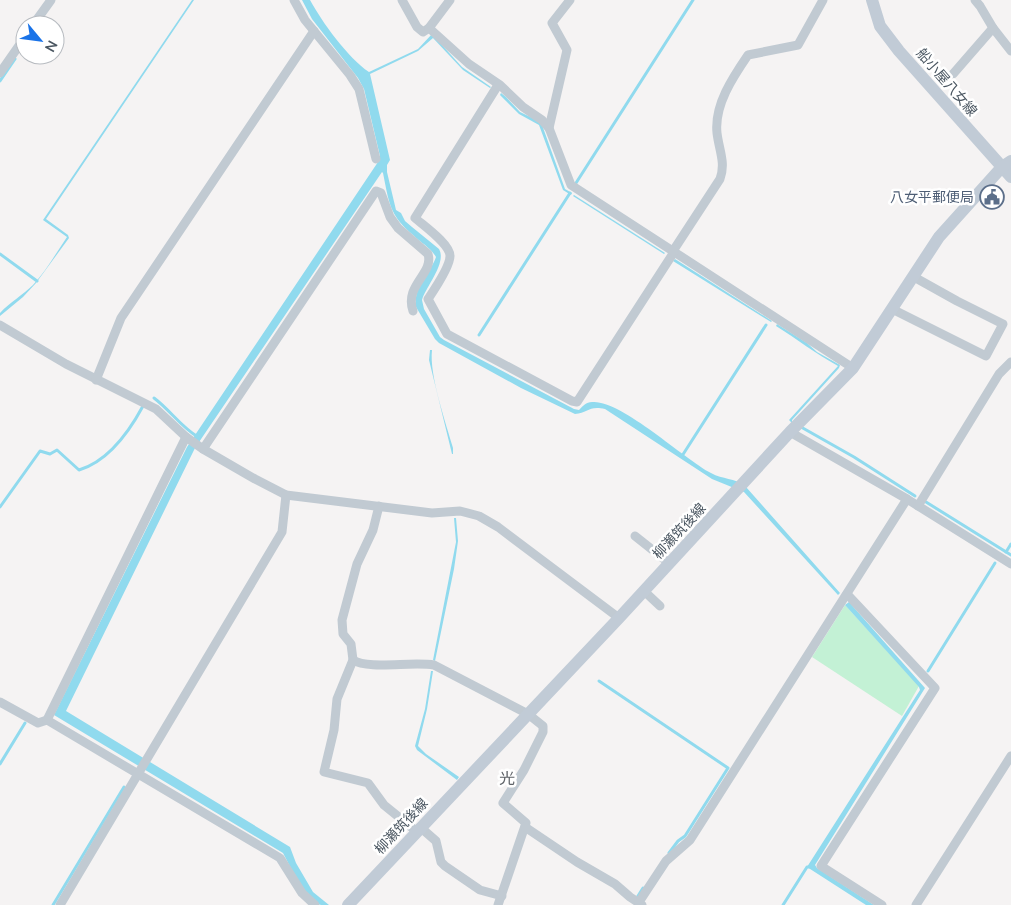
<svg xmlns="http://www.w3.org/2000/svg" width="1011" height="905" font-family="Mulish,'Noto Sans JP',sans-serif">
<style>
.green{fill:#c3f1d5}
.water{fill:#90daee}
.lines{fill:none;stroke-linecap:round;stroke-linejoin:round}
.stream{stroke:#90daee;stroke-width:3}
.street{stroke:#c1cad2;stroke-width:9}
.secondary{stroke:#c1cbd6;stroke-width:12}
.labels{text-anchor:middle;stroke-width:5;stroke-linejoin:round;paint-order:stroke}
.street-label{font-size:14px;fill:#4a5661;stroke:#fff}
.service-label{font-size:14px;fill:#4e5e75;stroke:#fff;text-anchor:end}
.quarter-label{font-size:16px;fill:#5f6368;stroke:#fff}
</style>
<rect width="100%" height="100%" fill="#f5f3f3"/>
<path class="green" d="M845 605 919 686 902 716 812 657Z"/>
<g class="water">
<path d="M192 0H194L46 219 68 235 69 238 36 283 23 297 0 316V313C10 302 23 295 33 285 46 271 56 253 67 237L43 220Z"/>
<path d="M302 0H310C322 22 348 58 369 72L418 49 432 34 462 67 491 87 490 88 463 70 433 38 418 51 370 74 390 160 387 165V172L396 210 401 213 405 221 412 227 439 249C447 263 426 286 422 300L424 309 440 337 444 340 574 409 579 410C583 406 586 402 592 402 620 399 683 458 711 473 723 480 734 477 746 487L840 593 838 595 744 492 712 479 605 409C589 405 588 413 575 414L521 388 439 343 435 339 416 307C413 287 430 274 436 257 431 248 420 242 413 235 389 215 389 202 383 173L382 172 195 448 66 711 290 847 296 863 313 892 329 905C326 905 324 905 321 905 306 901 290 866 283 853L54 715 187 447 378 162 380 156 364 89 358 78 312 19Z"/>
<path d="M501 93 506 97 520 112 541 122 565 189 572 193 571 195 563 190 539 125 519 114 500 95Z"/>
<path d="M574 195 665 253 664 254 573 196Z"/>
<path d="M675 259 772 321 771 322 673 261Z"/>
<path d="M777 324 807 343 817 352 840 365 839 368 792 420V423L789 420 838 366C816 354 797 339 776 326Z"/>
<path d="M430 350H432C429 375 446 423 453 448V454H452L429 360Z"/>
<path d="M454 518H456L458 541 454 569 435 661 433 660 456 542Z"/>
<path d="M849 602 925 688 815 865 817 868 874 905H866L807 867 920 690 919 687 845 605Z"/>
<path d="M431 671H433L427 709 418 746 426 754 459 777 457 780 417 750 415 746 425 709Z"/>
</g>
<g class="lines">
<g class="stream">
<path d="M0 81 15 59"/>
<path d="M576 183 693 0"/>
<path d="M0 254 37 281"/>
<path d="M479 335 570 193"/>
<path d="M154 398C170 410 181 427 198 437"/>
<path d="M801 427 854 457 915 496"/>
<path d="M682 456 766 325"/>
<path d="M926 502 1011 555"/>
<path d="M0 507 40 451 50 454 57 450 79 470C109 461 129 432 143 406"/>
<path d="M1006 552 1011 544"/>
<path d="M928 671 995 563"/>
<path d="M599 681 728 768 685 836 678 841 669 853"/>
<path d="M0 764 25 723"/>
<path d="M638 896 643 888"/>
<path d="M53 905 124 787"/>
<path d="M783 905 807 867H809"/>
</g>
<g class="street">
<path d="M294 0 305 20 350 75 359 89 376 159"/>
<path d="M402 0 417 27 423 32 429 28 450 0"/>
<path d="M975 0 980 6 993 28 1011 51"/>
<path d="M33 25 51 0"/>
<path d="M429 28 469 64 500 85 523 107 542 120 549 128 571 185 853 368"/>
<path d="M0 73 25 37"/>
<path d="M953 74 993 28"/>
<path d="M498 85 415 218C424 226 450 244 450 256 450 267 434 290 428 299L447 334 572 401 577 402 674 252"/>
<path d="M549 128 567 50 552 23 570 0"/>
<path d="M673 251 720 179C726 163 719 150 717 133 714 105 733 77 748 55L798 45 823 0"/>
<path d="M892 309 986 356 1003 324 957 301 914 277"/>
<path d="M0 325 66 364 156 409 186 437 203 449 255 479 286 495 432 513 460 511 479 516 498 527 619 618"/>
<path d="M96 380 121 318 314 31"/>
<path d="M790 432 907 499 1011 564"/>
<path d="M203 449 376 191 381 193 390 217 398 228 428 254C434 274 404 285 413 311"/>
<path d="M379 506 373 530 357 564 342 620 343 634 351 644 353 660 337 699 334 730 324 772 368 783 384 805 416 831"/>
<path d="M918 506 999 374 1011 362"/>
<path d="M635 536 669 563"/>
<path d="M644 591 660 606"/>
<path d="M847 594 935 688 821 866 882 905"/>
<path d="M353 660C369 670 412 661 434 665L528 714 543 726V732L524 770 503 803 526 823 498 905"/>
<path d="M0 702 38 723 47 720 280 858 302 893 315 905"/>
<path d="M47 720 186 437"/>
<path d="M420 827 436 841 441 862 445 866 480 890 502 896"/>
<path d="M525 827 577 862 615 884 630 897 642 905"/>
<path d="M639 902 666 861 690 840 907 499"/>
<path d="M60 905 282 532 286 495"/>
<path d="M916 905 1011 756"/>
</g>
<g class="secondary">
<path d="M872 0 880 26 899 51 1011 177"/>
<path d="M348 905 619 618 790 432 853 368 939 237 1002 167 1011 161"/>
</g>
</g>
<defs>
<g id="civic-ring" transform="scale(1.25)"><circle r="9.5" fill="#fff" stroke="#5c6f8a" stroke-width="1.5"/><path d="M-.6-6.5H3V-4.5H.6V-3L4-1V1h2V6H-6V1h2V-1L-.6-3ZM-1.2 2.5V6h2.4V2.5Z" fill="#5c6f8a"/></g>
</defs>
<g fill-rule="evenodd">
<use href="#civic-ring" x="992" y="197"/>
</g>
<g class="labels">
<g class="street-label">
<text transform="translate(947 82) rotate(49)" y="5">船小屋八女線</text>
<text transform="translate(679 531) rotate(-47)" y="5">柳瀬筑後線</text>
<text transform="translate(401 826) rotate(-47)" y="5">柳瀬筑後線</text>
</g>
<g class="service-label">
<text x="974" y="202">八女平郵便局</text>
</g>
<g class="quarter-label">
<text x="507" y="784">光</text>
</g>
</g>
<g transform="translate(40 40) rotate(119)"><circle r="24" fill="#ffffff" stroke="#b7bbc0"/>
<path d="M0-4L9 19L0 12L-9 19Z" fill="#1a73e8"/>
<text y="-8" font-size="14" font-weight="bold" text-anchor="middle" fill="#4a5661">N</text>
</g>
</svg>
